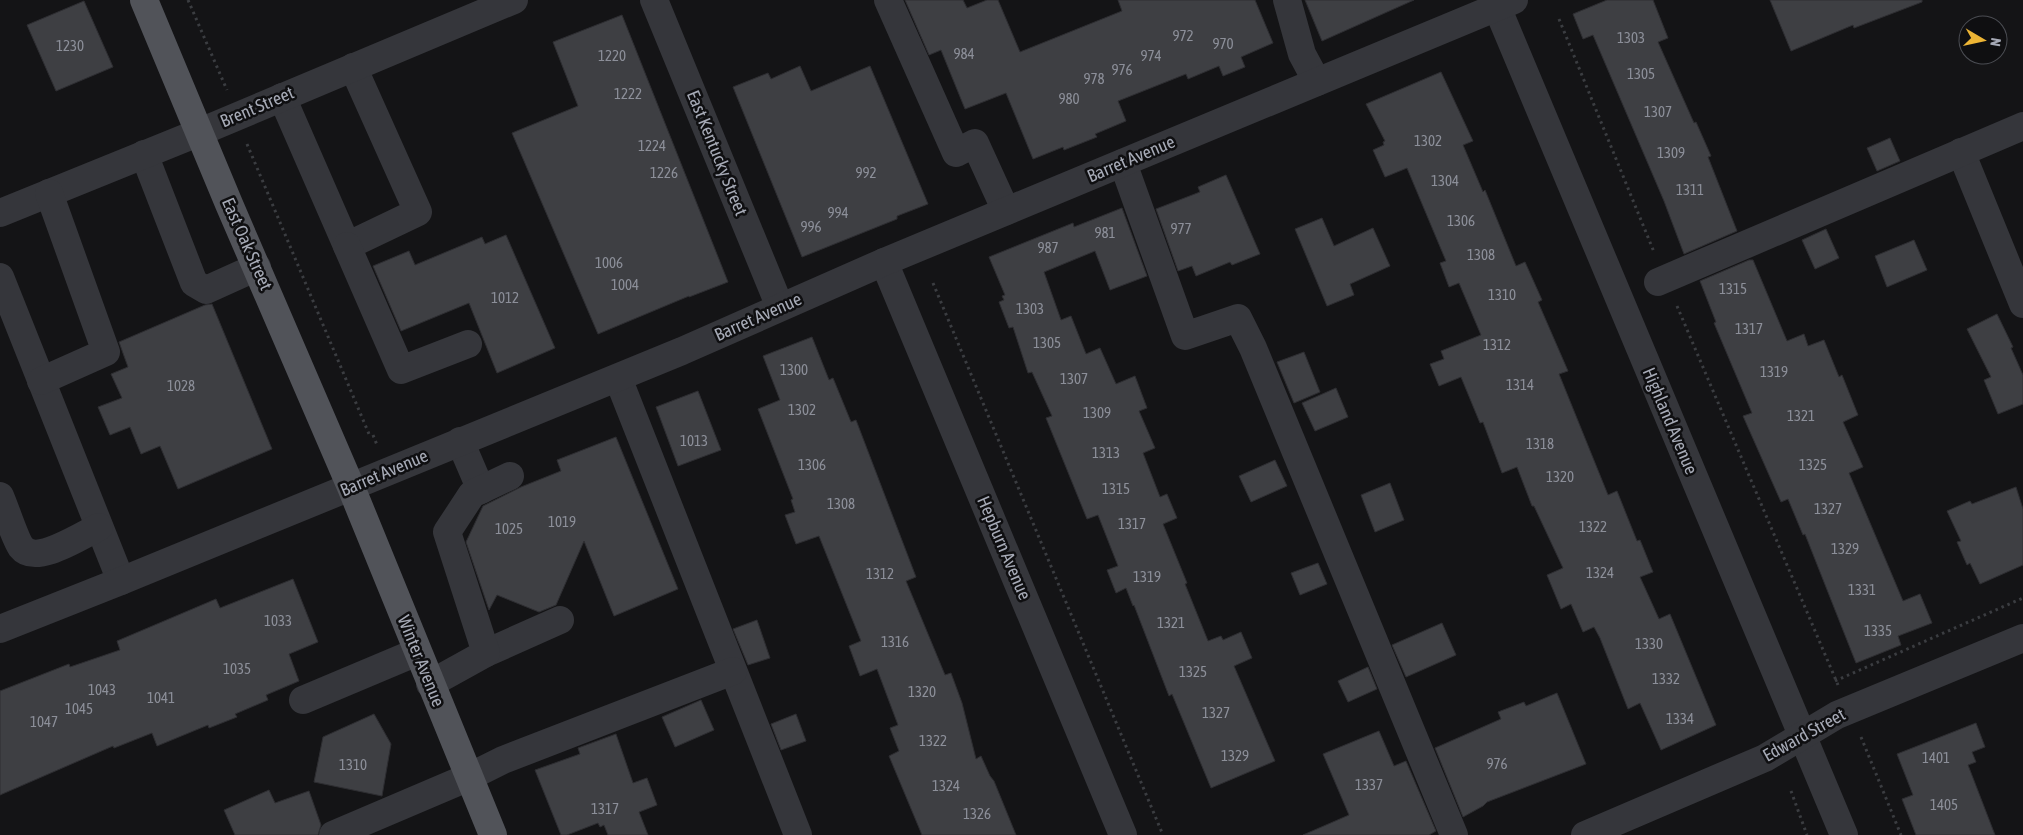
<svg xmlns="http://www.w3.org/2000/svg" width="2023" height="835" font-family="'Asap Condensed',sans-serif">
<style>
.building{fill:#3e3f43;stroke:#2e2e32}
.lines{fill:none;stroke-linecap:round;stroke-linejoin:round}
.path{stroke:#3b3d41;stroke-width:3;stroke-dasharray:2.5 4;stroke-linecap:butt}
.minor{stroke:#35363b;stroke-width:28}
.major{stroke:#515359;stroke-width:28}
.labels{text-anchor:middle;stroke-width:5;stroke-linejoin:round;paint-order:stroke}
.number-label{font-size:15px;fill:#8c8f99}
.street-label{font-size:18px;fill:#a6aab6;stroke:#0f0f11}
</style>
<rect width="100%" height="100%" fill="#141416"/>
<g class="building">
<path d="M905 0H963L967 8 987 0H998L1020 52 1122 11 1118 0H1255L1273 43 1241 57 1245 67 1223 76 1219 66 1188 79 1186 74 1118 101 1126 121 1095 134 1097 137 1064 150 1063 147 1033 159 1006 93 965 109 941 50 929 55Z"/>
<path d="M1305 0H1414L1322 41Z"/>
<path d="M1607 0H1653L1668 38 1658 42 1694 123 1696 122 1711 156 1708 157 1737 231 1684 254 1664 201 1593 35 1583 39 1573 14Z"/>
<path d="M1770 0H1922V2L1854 28 1853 25 1791 51Z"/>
<path d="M84 1 113 67 56 91 27 25Z"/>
<path d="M622 15 728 282 689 297V296L598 334 512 133 578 106 553 42Z"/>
<path d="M800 66 811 91 870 66 928 204 897 216V219L802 257 733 87 768 73 771 79Z"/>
<path d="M1441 72 1473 141 1463 145 1483 192 1485 190 1516 266 1525 262 1542 300 1538 302 1568 371 1559 374 1608 495 1617 491 1637 541 1640 540 1653 572 1640 577 1659 619 1670 614 1716 725 1661 750 1640 703 1628 709 1600 638 1594 627 1583 632 1571 604 1561 609 1547 575 1563 568 1534 506H1532L1517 467 1502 473 1483 422 1480 423 1461 377 1439 386 1430 364 1444 359 1441 351 1481 335 1459 283 1449 287 1440 263 1446 261 1407 168 1385 177 1373 150 1384 145 1383 142 1385 141 1366 104Z"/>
<path d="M1890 138 1900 161 1877 171 1867 148Z"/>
<path d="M1226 175 1260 254 1232 265 1230 262 1196 276 1192 266 1178 271 1156 209 1200 192 1198 187Z"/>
<path d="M1122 208 1147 276 1110 290 1095 251 1044 272 1061 320 1071 316 1086 354 1100 348 1116 384 1135 376 1147 408 1139 411 1155 448 1143 453 1160 497 1167 494 1177 518 1163 524 1187 583 1185 584 1208 641 1221 636 1223 640 1241 632 1252 658 1234 666 1275 761 1211 788 1172 694 1169 696 1134 605 1133 606 1126 588 1116 593 1107 570 1118 566 1098 515 1087 519 1046 418 1052 416 1032 372 1028 373 1013 327 1009 328 999 302 1004 300 1002 296 1005 295 989 257 1073 223 1074 227Z"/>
<path d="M1322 218 1334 246 1373 228 1390 266 1350 284 1354 295 1327 306 1295 229Z"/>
<path d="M1826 229 1839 258 1815 269 1802 240Z"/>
<path d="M506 235 555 348 497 373 469 303 401 331 373 266 409 251 415 265 482 237 485 244Z"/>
<path d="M1914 240 1927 270 1887 287 1875 256Z"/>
<path d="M1749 260H1753L1787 341 1804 334 1808 346 1824 340 1839 377 1842 375 1858 415 1843 422 1863 467 1849 473 1903 601 1920 594 1932 623 1898 636 1901 645 1856 663 1805 534 1803 535 1788 499 1781 502 1743 416 1752 413 1714 323 1716 322 1700 281Z"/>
<path d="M212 304 272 449 178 489 160 446 141 454 130 427 110 435 98 407 122 398 111 374 128 367 119 342 205 305Z"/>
<path d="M1997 314 2013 347 2011 348 2023 375V404L1998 414 1984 380 1991 377 1967 329Z"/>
<path d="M812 337 829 380 833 378 851 422 856 420 916 577 906 581 945 675 951 673 962 703 976 759 981 756 990 776 994 781 1016 835H922L889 756 899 751 890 728 898 725 877 669 860 676 849 646 861 641 819 536 796 544 785 515 795 512 791 500 793 499 758 409 780 400 763 356Z"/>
<path d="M1304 352 1320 392 1294 403 1277 362Z"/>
<path d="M1336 388 1348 417 1315 431 1302 403Z"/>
<path d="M698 391 721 450 678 466 656 407Z"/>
<path d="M616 437 678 589 614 616 584 541 556 605 539 612 497 595 489 610 466 542 483 506 521 487 561 471 557 460Z"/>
<path d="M1275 460 1287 486 1251 502 1239 476Z"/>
<path d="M1390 483 1404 520 1375 532 1361 495Z"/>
<path d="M2016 487 2023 509V565L1980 584 1970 563 1967 565 1957 542 1961 541 1947 511 1970 501 1972 504Z"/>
<path d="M1318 563 1327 584 1300 595 1291 573Z"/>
<path d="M293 579 318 642 289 654 299 681 266 695 268 700 235 714 237 717 209 728 208 725 157 746 152 733 114 748 113 746 0 795V691L69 664 70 667 120 650 117 641 216 599 220 608Z"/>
<path d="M757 620 770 658 748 665 733 629Z"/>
<path d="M1442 623 1456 655 1406 677 1392 645Z"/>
<path d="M1368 667 1377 689 1348 702 1338 681Z"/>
<path d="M1557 693 1586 764 1487 802 1483 806 1463 817 1435 748 1501 719 1498 712 1524 702 1526 706Z"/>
<path d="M701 700 714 730 675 747 662 717Z"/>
<path d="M374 714 391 744 382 796 314 782 323 737Z"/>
<path d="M796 714 806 741 781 750 771 724Z"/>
<path d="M1976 723 1985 747 1972 752 1976 762 1968 765 1995 835H1916L1902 799 1913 795 1897 754Z"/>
<path d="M1379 731 1394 766 1406 761 1436 831 1429 835H1303L1349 815 1323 754Z"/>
<path d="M616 734 633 783 647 778 657 805 639 812 648 835H608L604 825 600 827 598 823 567 835H561L535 770 580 754 578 748Z"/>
<path d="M269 790 275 803 309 791 321 825 318 835H235L224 810Z"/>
</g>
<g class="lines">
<g class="path">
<path d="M188 0 227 90"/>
<path d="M1559 19 1654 252"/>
<path d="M247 144 369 434"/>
<path d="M933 283 1163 835"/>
<path d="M1677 306 1838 685"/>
<path d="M373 435 377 445"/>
<path d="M1835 681 2023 598"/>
<path d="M1861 737 1901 835"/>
<path d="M1791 791 1807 835"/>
</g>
<g class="minor">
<path d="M654 0 780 307"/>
<path d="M888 0 956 153 975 143 1006 211"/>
<path d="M1287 0 1302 54 1317 82"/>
<path d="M1497 7 1844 835"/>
<path d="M282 97 347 246 418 212 353 67"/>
<path d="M1961 152 2023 304"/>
<path d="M144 154 194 283 206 290 257 267"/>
<path d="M1123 163 1185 336 1238 318 1253 348 1454 835"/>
<path d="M0 213 200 132 514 0"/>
<path d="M347 246 401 370 468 344"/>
<path d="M884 262 1123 835"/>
<path d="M0 277 121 581"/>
<path d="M1658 282 2023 126"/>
<path d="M618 378 798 835"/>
<path d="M41 381 106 352 49 193"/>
<path d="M460 441 481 490"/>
<path d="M0 496C5 507 15 539 21 547 36 566 82 535 99 527"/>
<path d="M0 629 121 581 682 351 884 262 1514 0"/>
<path d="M486 653 560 620"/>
<path d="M430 684 486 653 447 532 472 494 510 476"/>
<path d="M303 700 417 652"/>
<path d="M333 835 469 777 503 760 733 671"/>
<path d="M1585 835 1765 758 1837 715 2023 638"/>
</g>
<path class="major" d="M144 0 229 204 351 487 493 835"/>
</g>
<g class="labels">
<g class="number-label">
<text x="1183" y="41">972</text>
<text x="1631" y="43">1303</text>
<text x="1223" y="49">970</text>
<text x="70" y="51">1230</text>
<text x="964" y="59">984</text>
<text x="612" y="61">1220</text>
<text x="1151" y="61">974</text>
<text x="1122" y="75">976</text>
<text x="1641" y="79">1305</text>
<text x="1094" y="84">978</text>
<text x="628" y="99">1222</text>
<text x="1069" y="104">980</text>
<text x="1658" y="117">1307</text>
<text x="1428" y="146">1302</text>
<text x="652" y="151">1224</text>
<text x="1671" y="158">1309</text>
<text x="664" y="178">1226</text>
<text x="866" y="178">992</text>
<text x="1445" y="186">1304</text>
<text x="1690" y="195">1311</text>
<text x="838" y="218">994</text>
<text x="1461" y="226">1306</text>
<text x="811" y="232">996</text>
<text x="1181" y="234">977</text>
<text x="1105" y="238">981</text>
<text x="1048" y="253">987</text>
<text x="1481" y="260">1308</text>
<text x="609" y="268">1006</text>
<text x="625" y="290">1004</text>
<text x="1733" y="294">1315</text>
<text x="1502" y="300">1310</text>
<text x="505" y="303">1012</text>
<text x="1030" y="314">1303</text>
<text x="1749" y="334">1317</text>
<text x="1047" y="348">1305</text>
<text x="1497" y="350">1312</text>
<text x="794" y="375">1300</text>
<text x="1774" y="377">1319</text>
<text x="1074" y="384">1307</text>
<text x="1520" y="390">1314</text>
<text x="181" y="391">1028</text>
<text x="802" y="415">1302</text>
<text x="1097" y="418">1309</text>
<text x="1801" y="421">1321</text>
<text x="694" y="446">1013</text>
<text x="1540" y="449">1318</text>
<text x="1106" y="458">1313</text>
<text x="812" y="470">1306</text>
<text x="1813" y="470">1325</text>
<text x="1560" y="482">1320</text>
<text x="1116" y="494">1315</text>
<text x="841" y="509">1308</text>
<text x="1828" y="514">1327</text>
<text x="562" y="527">1019</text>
<text x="1132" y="529">1317</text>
<text x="1593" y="532">1322</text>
<text x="509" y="534">1025</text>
<text x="1845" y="554">1329</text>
<text x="1600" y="578">1324</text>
<text x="880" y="579">1312</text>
<text x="1147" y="582">1319</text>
<text x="1862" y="595">1331</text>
<text x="278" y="626">1033</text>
<text x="1171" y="628">1321</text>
<text x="1878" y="636">1335</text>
<text x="895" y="647">1316</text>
<text x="1649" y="649">1330</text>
<text x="237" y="674">1035</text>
<text x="1193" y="677">1325</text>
<text x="1666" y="684">1332</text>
<text x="102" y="695">1043</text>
<text x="922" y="697">1320</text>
<text x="161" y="703">1041</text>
<text x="79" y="714">1045</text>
<text x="1216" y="718">1327</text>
<text x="1680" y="724">1334</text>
<text x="44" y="727">1047</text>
<text x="933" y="746">1322</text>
<text x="1235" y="761">1329</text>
<text x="1936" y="763">1401</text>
<text x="1497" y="769">976</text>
<text x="353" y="770">1310</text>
<text x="1369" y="790">1337</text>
<text x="946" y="791">1324</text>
<text x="1944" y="810">1405</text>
<text x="605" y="814">1317</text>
<text x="977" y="819">1326</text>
</g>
<g class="street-label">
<text transform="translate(257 107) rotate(-23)" y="6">Brent Street</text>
<text transform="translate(717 153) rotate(68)" y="6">East Kentucky Street</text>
<text transform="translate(1131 159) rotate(-23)" y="6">Barret Avenue</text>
<text transform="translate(247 244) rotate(66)" y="6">East Oak Street</text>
<text transform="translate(758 317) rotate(-24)" y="6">Barret Avenue</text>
<text transform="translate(1670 421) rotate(67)" y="6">Highland Avenue</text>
<text transform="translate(384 473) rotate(-23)" y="6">Barret Avenue</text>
<text transform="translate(1004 548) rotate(67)" y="6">Hepburn Avenue</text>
<text transform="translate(421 661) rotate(68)" y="6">Winter Avenue</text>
<text transform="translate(1804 735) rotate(-29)" y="6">Edward Street</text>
</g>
</g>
<g transform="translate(1983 40) rotate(99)"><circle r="24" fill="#0f0f11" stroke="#4b4d53"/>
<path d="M0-4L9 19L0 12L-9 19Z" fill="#edb535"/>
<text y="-8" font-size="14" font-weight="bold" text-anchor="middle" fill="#a6aab6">N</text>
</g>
</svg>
